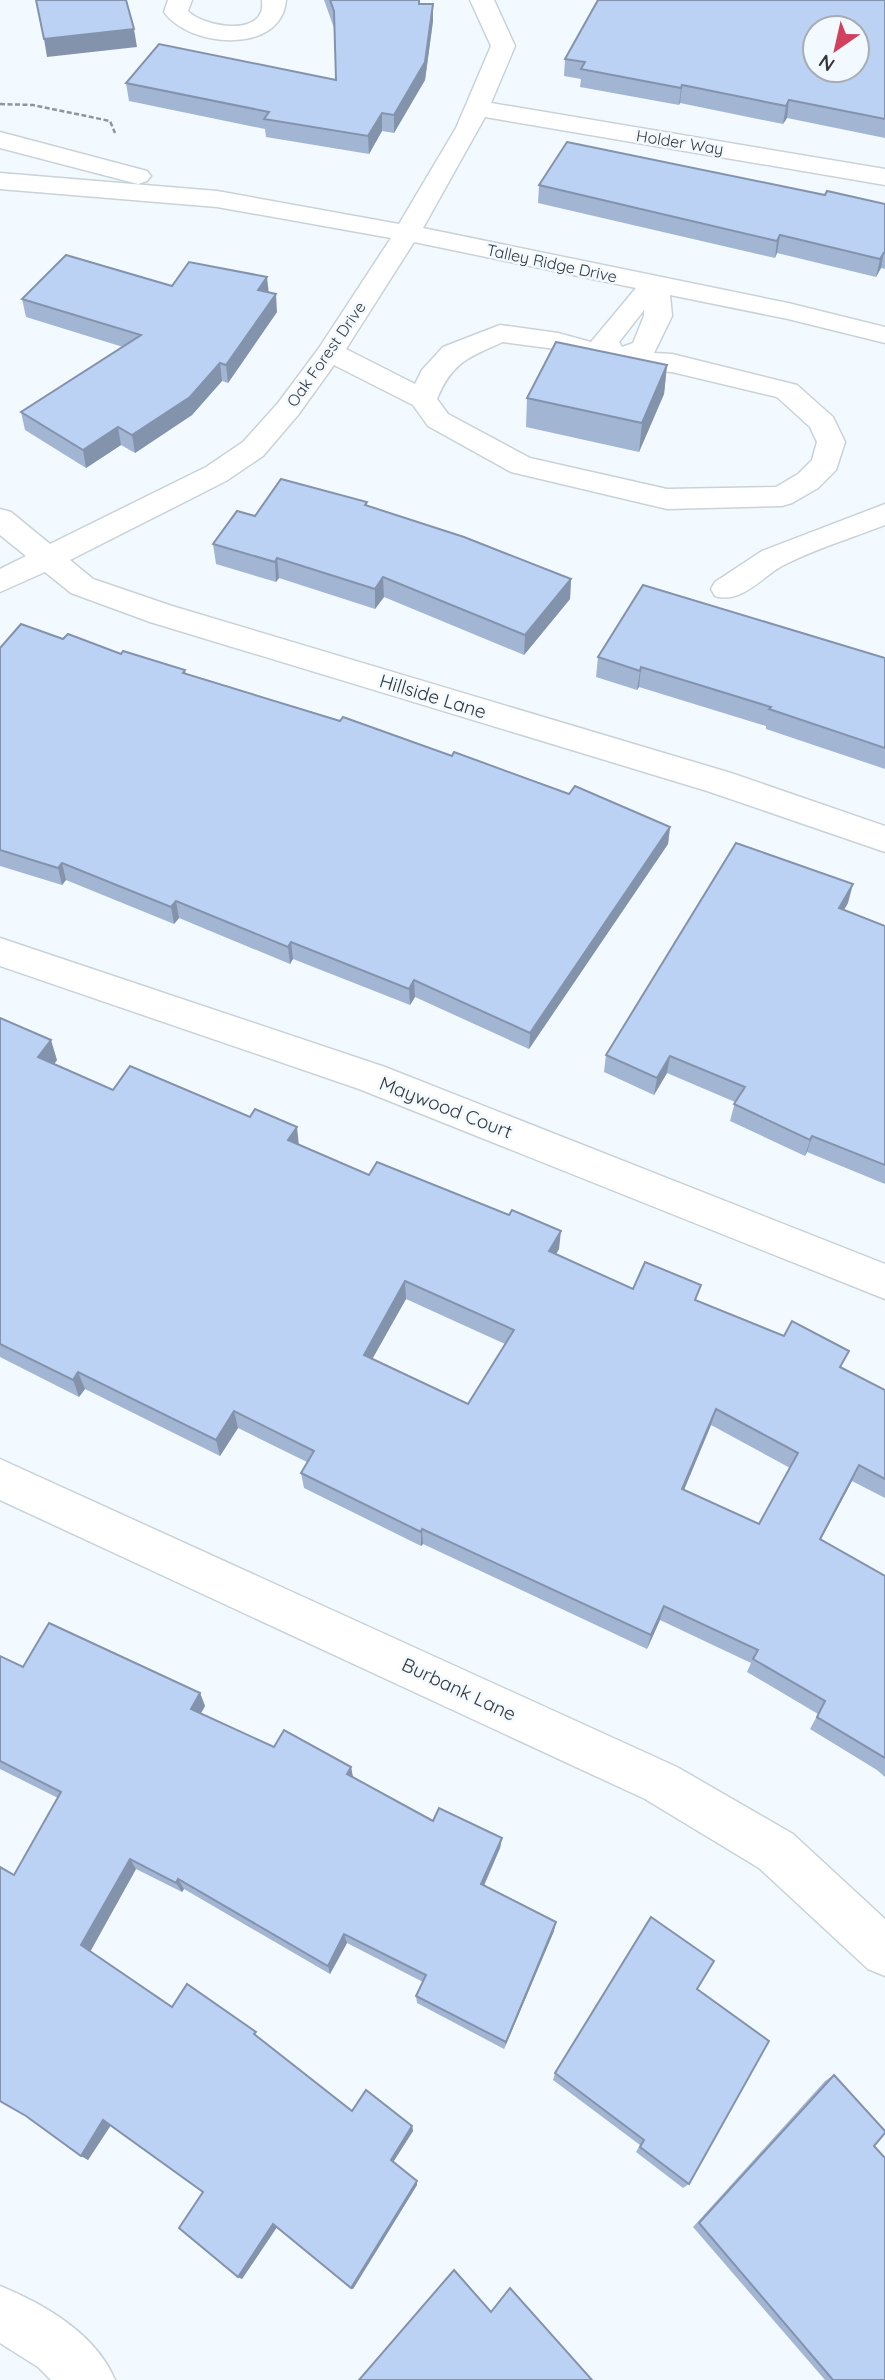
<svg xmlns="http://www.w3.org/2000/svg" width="885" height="2380" font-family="Quicksand,sans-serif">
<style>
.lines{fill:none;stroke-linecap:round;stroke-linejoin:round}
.minor-casing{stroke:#c8d2d8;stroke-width:3}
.path{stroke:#8f9599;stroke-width:2.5;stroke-dasharray:5 2.5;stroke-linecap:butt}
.minor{fill:#fff;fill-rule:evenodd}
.wall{fill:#a2b5d3;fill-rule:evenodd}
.shaded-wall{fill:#8493ac}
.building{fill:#bcd2f5;stroke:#8493ac;stroke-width:2;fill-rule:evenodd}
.labels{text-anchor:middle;stroke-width:5;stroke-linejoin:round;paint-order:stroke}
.far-street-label{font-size:16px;fill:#333739;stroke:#f2faff}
.street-label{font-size:19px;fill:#333739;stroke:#f2faff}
</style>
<rect width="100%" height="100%" fill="#f2faff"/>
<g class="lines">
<g class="minor-casing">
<g id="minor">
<path d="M168 0H192L188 11C201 25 252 36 261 12 263 8 262 4 262 0H286C282 55 189 48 164 12Z"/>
<path d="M470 0H494L515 46 491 103 885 169V185L485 117 423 228 788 303 885 327V343L788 319 670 295 672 316 654 353 672 354 797 385 833 417 845 442 836 470 818 488 792 503 782 506 667 509 511 472 428 426 413 405 334 365 298 415 263 456 226 481 70 560 93 579 172 606 731 773 885 826V852L707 791 150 622 71 593 45 572 0 592V569L26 556 0 535V509L11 512 50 544 206 467 243 442 278 403 319 348 391 238 217 207 0 189V173L217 191 399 224 456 128 491 46ZM414 242 636 288 591 342 558 333 500 325 443 347 422 370 415 384 346 349ZM644 310V316L633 343 622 347 619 342ZM503 342 555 349 617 368 672 372 777 397 810 427 817 442 812 460 798 474 776 487 667 489 530 458 448 414 437 399C452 362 469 357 503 342Z"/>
<path d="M0 132 147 171 151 176 147 181 138 184 0 148Z"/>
<path d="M885 504V525C852 538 814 549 782 566 761 578 741 604 715 596L711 589 715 582 762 551Z"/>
<path d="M0 938 385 1067 885 1264V1299L359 1089 0 966Z"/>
<path d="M0 1459 677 1767 793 1834 885 1919V1976L868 1969 759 1868 645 1799 0 1500Z"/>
<path d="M0 2286C44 2304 96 2334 115 2380H51L38 2367 0 2343Z"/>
</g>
</g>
<path class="path" d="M0 104 33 105 110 121 115 133"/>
<use href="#minor" class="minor"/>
</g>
<g class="wall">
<path d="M324 0H419V4L433 21 425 80 394 133 382 131 369 154 266 137 265 129 129 101 126 83 336 80 334 28Z"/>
<path d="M885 0V138L787 118 783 124 680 103 679 105 580 87 581 79 564 76 565 59Z"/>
<path d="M539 185 825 195 885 204V269L881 268 876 277 777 253 775 258 538 203Z"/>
<path d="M172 286 268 292 277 312 228 383 222 381 192 415 135 453 121 445 86 468 25 430 21 412 123 347 26 317 22 299Z"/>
<path d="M667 365 664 394 639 452 526 427 527 398Z"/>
<path d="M367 502V505L571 579 570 599 524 655 384 597 375 609 279 578 276 582 216 564 213 544 255 516Z"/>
<path d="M63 639 185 670 186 674 452 756 670 827 668 844 529 1049 415 997 410 1005 293 959 290 964 179 918 174 924 66 880 62 885 0 866V648Z"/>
<path d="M598 657 885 658V769L766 729V726L639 687 637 690 596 677Z"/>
<path d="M848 903 844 910 885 926V1184L807 1152 805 1156 730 1121 735 1102 667 1073 654 1095 604 1072 606 1055Z"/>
<path d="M0 1018 57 1060 54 1064 113 1090 299 1145 369 1175 559 1249 556 1254 633 1289 698 1301 842 1368 885 1390V1498L852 1481 821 1539 885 1576V1777L877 1770 810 1729 818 1714 747 1672 751 1663 660 1620 647 1649 423 1544 421 1546 304 1488 301 1473 307 1462 238 1428 220 1456 85 1389 79 1397 0 1357ZM406 1299 505 1344 468 1404 372 1359ZM711 1425 790 1468 759 1524 684 1490Z"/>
<path d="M0 1656 23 1667 200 1693 205 1706 201 1713 274 1747 351 1767 353 1777 433 1821 502 1838 500 1848 484 1886 554 1931 504 2049 417 2003 416 1996 423 1982 347 1943 330 1974 184 1889 182 1892 136 1869 90 1951 172 2007 259 2038 352 2111 412 2126 413 2131 393 2162 417 2185 353 2289 277 2227 242 2279 238 2277 203 2192 111 2125 88 2160 26 2116 14 1875 58 1798 0 1769Z"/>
<path d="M697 1989 689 2184 683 2188 636 2152 640 2145 553 2080 555 2073Z"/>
<path d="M834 2075 874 2146 885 2380H825L693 2227 825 2081Z"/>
</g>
<g class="shaded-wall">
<path d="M433 4V21L425 80 394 133V115Z"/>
<path d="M134 29 137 47 47 57 44 39Z"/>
<path d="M682 85 680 103 679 105 681 88Z"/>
<path d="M789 100 787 118 783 124 786 106Z"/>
<path d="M382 113V131L369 154 368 136Z"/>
<path d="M780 235 777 253 775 258 777 241Z"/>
<path d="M884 251 881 268 876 277 880 259Z"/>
<path d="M267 277 269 295 258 290Z"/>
<path d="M276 294 277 312 228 383 226 365Z"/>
<path d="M220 363 222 381 192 415 135 453 132 435Z"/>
<path d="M667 365 664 394 639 452 642 423Z"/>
<path d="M118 427 121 445 86 468 83 450Z"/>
<path d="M277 558 279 578 276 582 275 562Z"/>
<path d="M383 577 384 597 375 609V589Z"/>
<path d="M571 579 570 599 524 655 525 635Z"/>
<path d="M641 667 639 687 637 690 640 671Z"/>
<path d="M670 827 668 844 529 1049 530 1033Z"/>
<path d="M62 863 66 880 62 885 58 868Z"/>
<path d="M853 884 848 903 834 926 839 908Z"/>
<path d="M176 901 179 918 174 924 171 907Z"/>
<path d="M291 942 293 959 290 964 288 947Z"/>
<path d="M414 980 415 997 410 1005 409 989Z"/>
<path d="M51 1040 57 1060 44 1077 38 1057Z"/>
<path d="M670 1056 667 1073 654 1095 657 1078Z"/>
<path d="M297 1127 299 1146 288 1140Z"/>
<path d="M812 1136 807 1152 805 1156 810 1140Z"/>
<path d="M561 1231 559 1249 547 1269 549 1251Z"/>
<path d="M405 1281 406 1299 365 1372 364 1355Z"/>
<path d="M78 1372 85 1389 79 1397 73 1380Z"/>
<path d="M716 1409 711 1425 678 1504 682 1489Z"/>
<path d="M234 1411 238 1428 220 1456 216 1440Z"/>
<path d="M859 1465 852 1481 813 1554 820 1539Z"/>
<path d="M422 1529 423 1544 421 1546V1532Z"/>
<path d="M664 1606 660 1620 647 1649 651 1635Z"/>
<path d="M200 1693 205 1706 196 1722 191 1709Z"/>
<path d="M351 1767 353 1778 347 1774Z"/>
<path d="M502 1838 500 1848 480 1894 481 1884Z"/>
<path d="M130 1859 136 1869 89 1954 81 1945Z"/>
<path d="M178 1879 184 1889 182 1892 176 1883Z"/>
<path d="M556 1922 554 1931 504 2049 506 2042Z"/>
<path d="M344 1934 347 1943 330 1974 328 1966Z"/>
<path d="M103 2120 111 2125 88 2160 81 2156Z"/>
<path d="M412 2126 413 2131 392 2164 391 2160Z"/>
<path d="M417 2181V2185L353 2289 351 2288Z"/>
<path d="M273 2224 277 2227 242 2279 238 2277Z"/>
</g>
<g class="building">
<path d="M36 0H126L134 29 44 39Z"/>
<path d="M330 0H419V4H433L425 62 394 115 382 113 368 136 264 119 269 112 126 83 159 44 336 80 334 11Z"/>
<path d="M598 0H885V119L789 100 786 106 682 85 681 88 581 69 585 62 565 59ZM815 28H857V70H815Z"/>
<path d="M567 142 825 195 827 191 885 204V251L880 259 780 235 777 241 539 185Z"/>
<path d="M66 255 172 286 189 262 267 277 258 290 276 294 226 365 220 363 190 397 132 435 118 427 83 450 21 412 141 335 22 299Z"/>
<path d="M556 342 667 365 642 423 527 398Z"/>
<path d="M281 479 367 502 365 505 464 537 571 579 525 635 383 577 375 589 277 558 275 562 213 544 237 511 255 516Z"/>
<path d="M643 585 885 658V748L769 709 771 707 641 667 640 671 598 657Z"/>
<path d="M21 624 63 639 68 634 121 654 123 651 185 670 183 673 340 721 343 717 452 756 454 752 569 794 575 786 670 827 530 1033 414 980 409 989 291 942 288 947 176 901 171 907 62 863 58 868 0 850V648Z"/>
<path d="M736 843 853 884 839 908 885 926V1165L812 1136 810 1140 734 1104 745 1087 670 1056 657 1078 606 1055Z"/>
<path d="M0 1018 51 1040 38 1057 113 1090 130 1066 250 1117 255 1109 297 1127 288 1140 369 1175 377 1162 509 1215 512 1210 561 1231 549 1251 633 1289 645 1262 701 1285 695 1300 784 1336 792 1321 849 1351 840 1367 885 1390V1479L859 1465 820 1539 885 1576V1758L817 1717 825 1701 753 1659 758 1650 664 1606 651 1635 422 1529 421 1532 301 1473 314 1451 234 1411 216 1440 78 1372 73 1380 0 1344ZM405 1281 514 1330 468 1404 364 1355ZM716 1409 798 1453 759 1524 682 1489Z"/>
<path d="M49 1623 200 1693 191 1709 274 1747 284 1730 351 1767 347 1774 433 1821 439 1808 502 1838 481 1884 556 1922 506 2042 416 1996 426 1975 344 1934 328 1966 178 1879 176 1883 130 1859 81 1945 172 2007 187 1984 256 2032 254 2034 352 2111 366 2090 412 2126 391 2160 417 2181 351 2288 273 2224 238 2277 179 2228 203 2192 103 2120 81 2156 26 2116 0 2101V1867L14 1875 61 1792 0 1761V1656L23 1667Z"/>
<path d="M651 1917 714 1961 697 1989 769 2041 689 2184 640 2147 644 2140 555 2073Z"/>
<path d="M834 2075 885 2131V2133L874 2146 885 2158V2380H833L699 2223Z"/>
<path d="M454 2270 491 2312 510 2288 592 2380H359Z"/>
</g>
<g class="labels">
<g class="far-street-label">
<text transform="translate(680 142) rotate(9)" y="6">Holder Way</text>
<text transform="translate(552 263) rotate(12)" y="6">Talley Ridge Drive</text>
<text transform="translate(326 354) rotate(-55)" y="6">Oak Forest Drive</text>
</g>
<g class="street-label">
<text transform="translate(433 696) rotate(17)" y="7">Hillside Lane</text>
<text transform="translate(446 1107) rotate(21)" y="7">Maywood Court</text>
<text transform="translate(459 1689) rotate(25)" y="7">Burbank Lane</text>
</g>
</g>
<g transform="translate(836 49) rotate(214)"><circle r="33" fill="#f2faff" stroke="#a6acb0" stroke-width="2"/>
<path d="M0-5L12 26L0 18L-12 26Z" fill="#d1415d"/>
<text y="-10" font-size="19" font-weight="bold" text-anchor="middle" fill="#333739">N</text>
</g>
</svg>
